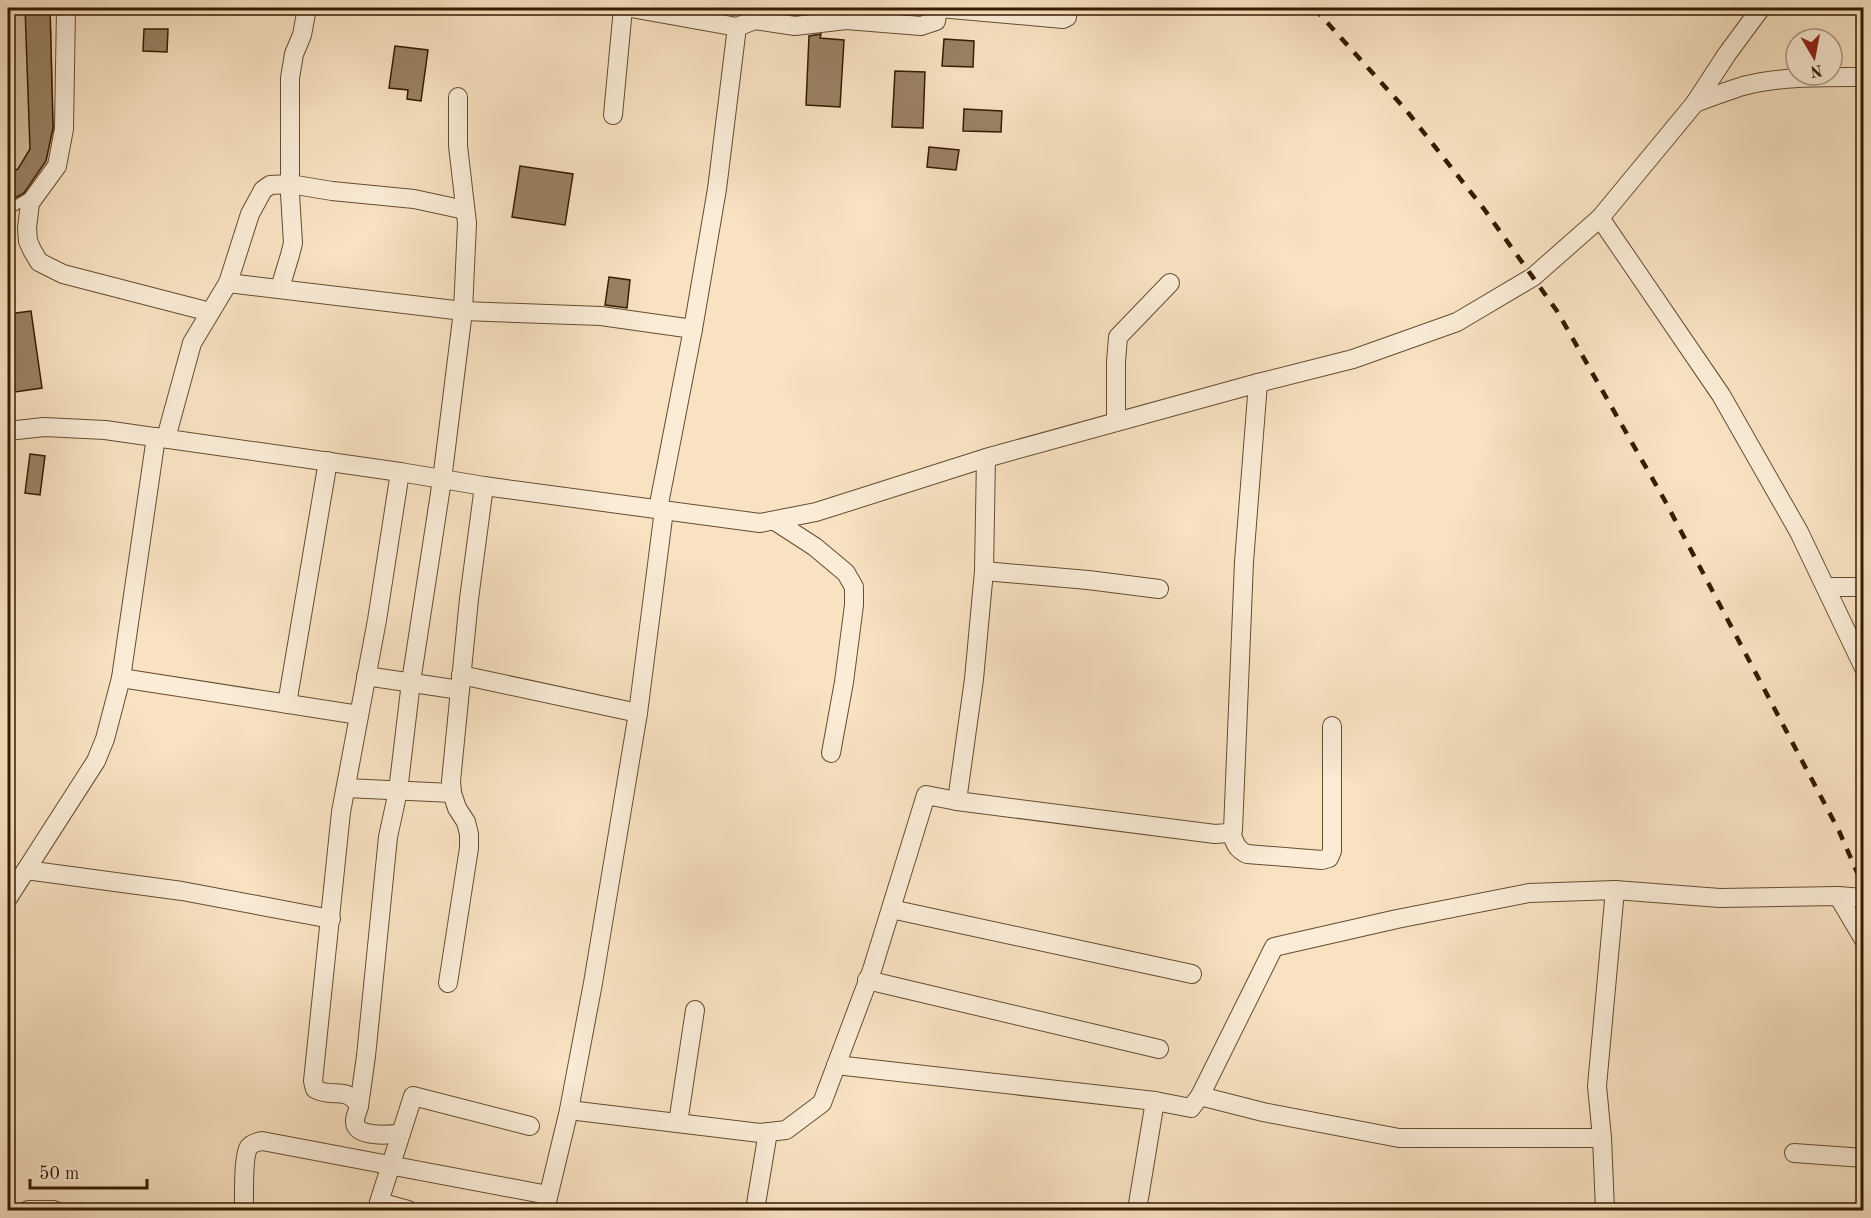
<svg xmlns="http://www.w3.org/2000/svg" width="1871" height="1218" font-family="'Old Standard TT',serif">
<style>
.green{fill:#d7c0a1;stroke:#866e50;stroke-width:1.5}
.building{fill:#9a8265;stroke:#341b00;stroke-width:1.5}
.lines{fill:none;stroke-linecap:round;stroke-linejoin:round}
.lane-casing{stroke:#654d30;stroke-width:11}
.street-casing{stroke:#654d30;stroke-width:20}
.lane{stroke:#faecd7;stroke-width:9}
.street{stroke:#faecd7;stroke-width:18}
.rail{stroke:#341b00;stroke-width:4.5;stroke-dasharray:10 10;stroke-linecap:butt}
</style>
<rect width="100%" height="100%" fill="#f8e2c2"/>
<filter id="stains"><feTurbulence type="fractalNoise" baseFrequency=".00333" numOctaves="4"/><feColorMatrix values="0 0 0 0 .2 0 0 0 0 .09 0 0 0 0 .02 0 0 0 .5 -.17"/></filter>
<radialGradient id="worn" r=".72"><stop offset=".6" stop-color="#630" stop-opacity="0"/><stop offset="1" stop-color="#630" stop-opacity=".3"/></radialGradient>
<path class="green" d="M8 8H50L54 157 34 189 8 206Z"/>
<g class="building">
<path d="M25 8H50L53 128 46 161 24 193 8 202V174L18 169 30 149Z"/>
<path d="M770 8H824L823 11 795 15 769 11Z"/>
<path d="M144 29H168L167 52 143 51Z"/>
<path d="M821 34 820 38 844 40 840 107 806 105 809 36Z"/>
<path d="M944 39 974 41 973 67 942 66Z"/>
<path d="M395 46 428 50 421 101 407 99 408 90 389 88Z"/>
<path d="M895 71 925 72 923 128 892 127Z"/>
<path d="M964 109 1002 111 1001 132 963 131Z"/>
<path d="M929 147 959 150 956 170 927 167Z"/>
<path d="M520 166 573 174 565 225 512 217Z"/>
<path d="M609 277 630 280 627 308 605 305Z"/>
<path d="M31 311 42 388 8 393V359H10L8 342V314Z"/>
<path d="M30 454 45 456 40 495 25 493Z"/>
</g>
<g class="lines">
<g class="lane-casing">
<path id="lane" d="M8 210 31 196"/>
</g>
<g class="street-casing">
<g id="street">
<path d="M66 8 64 129 57 166 30 203 27 228 28 241 32 250 39 262 63 274 210 312"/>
<path d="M631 8 737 27 717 189 693 329 658 509"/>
<path d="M939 8 1063 19 1067 17 1068 8"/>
<path d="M737 27 755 20 795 26 846 20 921 26 936 21 938 8"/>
<path d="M1695 103C1711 97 1727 91 1743 86 1782 76 1824 77 1864 77"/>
<path d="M613 115 623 8"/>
<path d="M1600 218 1721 395 1799 532 1864 668"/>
<path d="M228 283 463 311 601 316 693 329"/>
<path d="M280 288 290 255 293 243 290 194V78L294 54 302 35 307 8"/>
<path d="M1116 422V362L1118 337 1170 283"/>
<path d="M8 431 44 427 105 430 400 472 484 486 760 523 816 512 986 458 1258 383 1353 359 1457 322 1533 277 1600 218 1695 103 1727 54 1761 8"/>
<path d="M166 438 192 343 228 283 250 214 263 190 270 185 290 184 332 191 414 199 465 210"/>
<path d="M400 472 377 620 341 812 313 1081 315 1089C332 1099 347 1085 359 1106 358 1111 355 1116 355 1121 354 1138 390 1135 401 1133"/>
<path d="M775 521 815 547 846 573 854 587V605L844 682 831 753"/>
<path d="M984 571 1088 580 1159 589"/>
<path d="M1826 587H1864"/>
<path d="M461 675 638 713"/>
<path d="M366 676 460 690"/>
<path d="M121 678 359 715"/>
<path d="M287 704 328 461"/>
<path d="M346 788 452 793"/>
<path d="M957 801 1215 834 1228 833 1233 830 1244 562 1258 383"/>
<path d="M1231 832C1235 843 1236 849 1247 854L1322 860 1329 858 1332 851V726"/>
<path d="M26 870 182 891 331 919"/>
<path d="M1615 890 1720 898 1838 896 1864 898"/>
<path d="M1838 896 1864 940"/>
<path d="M8 898 96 761 105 739 121 678 156 437"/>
<path d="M891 909 1192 974"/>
<path d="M867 980 1159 1049"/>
<path d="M448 983 469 848V834L466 822 457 808 452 793 451 781 469 599 484 486"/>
<path d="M836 1065 1155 1101 1191 1108 1200 1096 1263 1112 1399 1138H1602L1605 1210"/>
<path d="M1200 1096 1274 947 1397 919 1529 893 1615 890 1597 1086 1602 1138"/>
<path d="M359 1106 366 1056 388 837 398 791 411 682 442 480 463 311 467 223 458 146V97"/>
<path d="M569 1110 760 1133 786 1130 822 1103 872 970 926 795 957 801 974 679 984 571 986 458"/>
<path d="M678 1123 695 1010"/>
<path d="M1794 1153 1864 1158"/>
<path d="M28 1210H54"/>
<path d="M244 1210C244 1198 243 1155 249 1147 252 1143 258 1142 262 1141L548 1195"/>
<path d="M408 1210 379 1202 413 1096 530 1126"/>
<path d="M545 1210 569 1110 593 983 638 713 664 510"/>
<path d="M755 1210 768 1132"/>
<path d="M1137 1210 1155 1101"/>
</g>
</g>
<use href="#lane" class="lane"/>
<use href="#street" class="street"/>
<path class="rail" d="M1314 8 1406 110 1484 209 1557 311 1664 499 1839 831 1864 888"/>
</g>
<rect width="1871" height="1218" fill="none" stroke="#f8e2c2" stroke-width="30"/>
<rect x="9" y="9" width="1853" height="1200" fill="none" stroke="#341b00" stroke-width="3"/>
<rect x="15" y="15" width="1841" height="1188" fill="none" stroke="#341b00" stroke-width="1.5"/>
<g transform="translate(1814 57) rotate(170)"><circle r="28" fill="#faecd7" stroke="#ab9881" stroke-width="1.5"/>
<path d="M0-4.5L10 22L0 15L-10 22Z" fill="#8f2418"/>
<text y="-9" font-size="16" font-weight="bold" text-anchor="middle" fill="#341b00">N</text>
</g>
<path d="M30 1179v9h117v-9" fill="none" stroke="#341b00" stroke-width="3"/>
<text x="39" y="1179" font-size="18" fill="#341b00" stroke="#faecd7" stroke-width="4.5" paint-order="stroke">50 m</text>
<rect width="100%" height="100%" filter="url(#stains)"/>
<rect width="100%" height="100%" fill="url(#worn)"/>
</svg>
